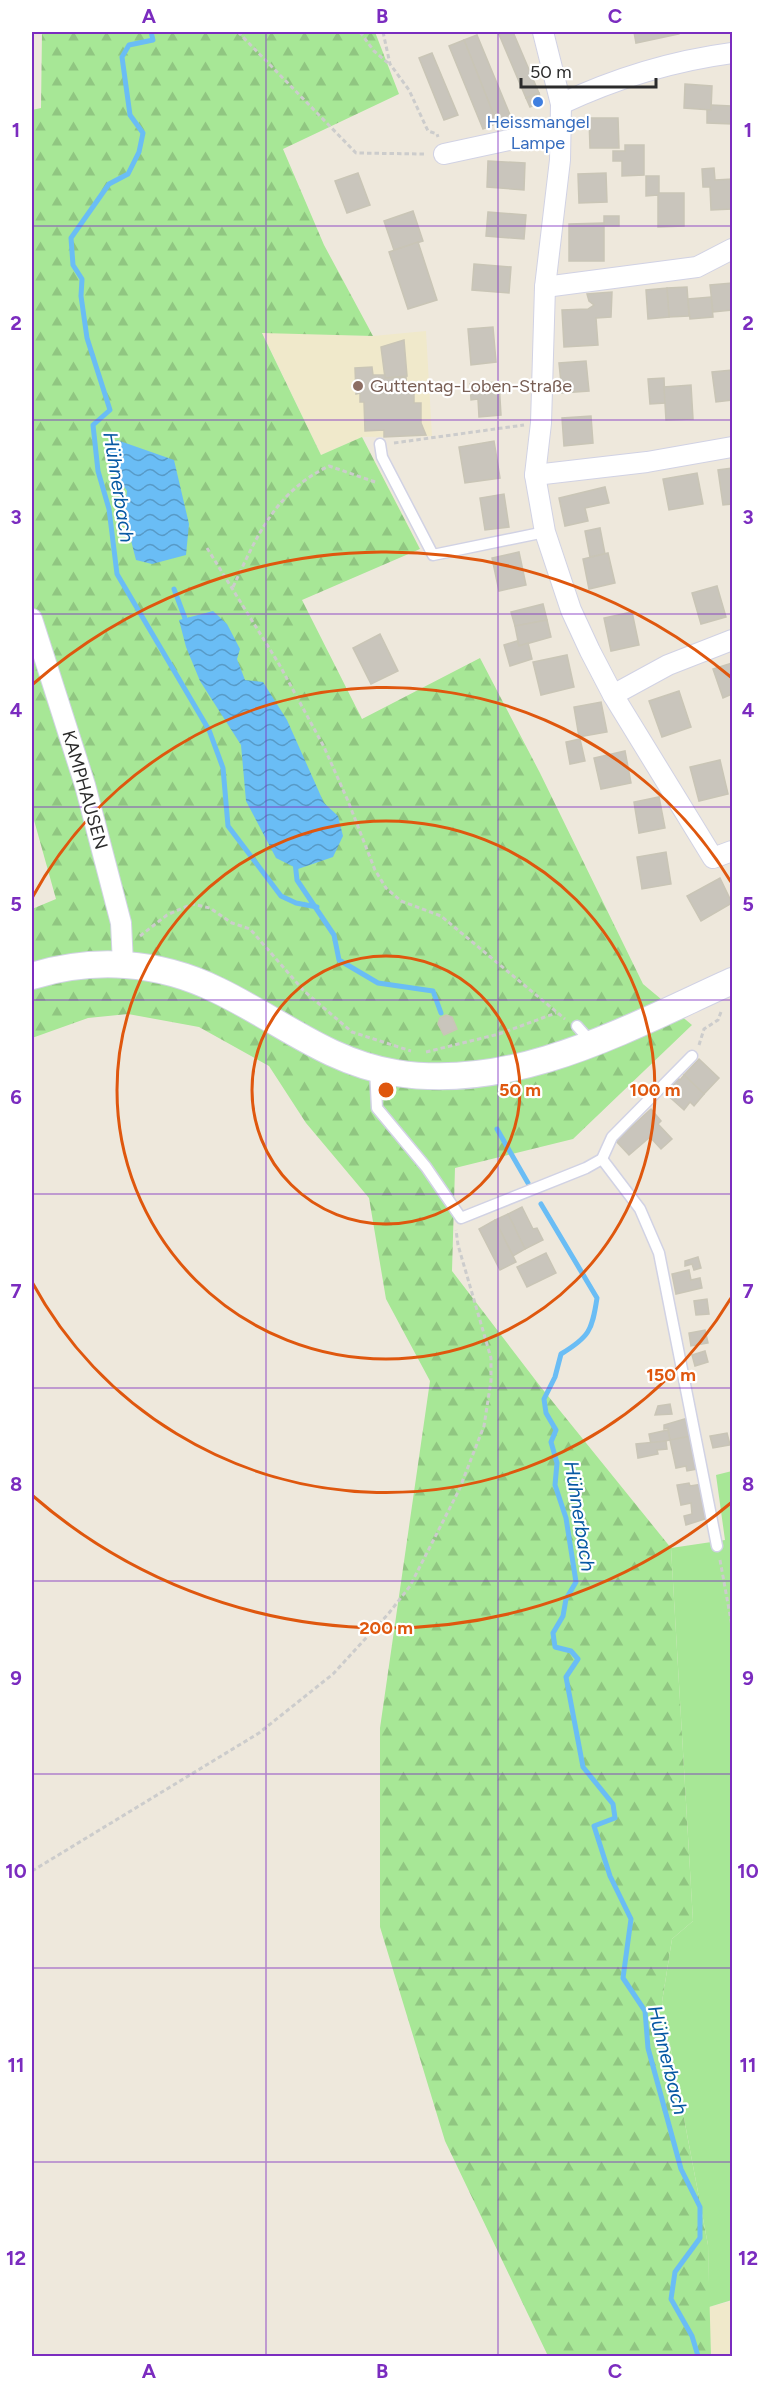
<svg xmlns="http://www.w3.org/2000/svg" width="764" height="2388" font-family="Figtree,sans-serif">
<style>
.education{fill:#f0e9cb}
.grass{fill:#a7e796}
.forest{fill:url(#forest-firs)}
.water{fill:url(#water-waves)}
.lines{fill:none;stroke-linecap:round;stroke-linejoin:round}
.stream{stroke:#6abdf5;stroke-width:5}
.building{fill:#c9c5bc;stroke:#c9c5b6;stroke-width:1.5}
.service-casing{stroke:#d1d2e4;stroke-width:13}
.minor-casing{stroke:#d1d2e4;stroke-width:22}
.tertiary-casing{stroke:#d1d2e4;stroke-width:28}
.path{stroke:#ccc;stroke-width:3;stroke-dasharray:4.5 3;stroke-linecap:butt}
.service{stroke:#fff;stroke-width:10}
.minor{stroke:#fff;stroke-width:20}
.tertiary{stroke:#fff;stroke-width:26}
.grid{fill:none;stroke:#7b2cbf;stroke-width:1.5;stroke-opacity:0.55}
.ring{fill:none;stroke:#df570e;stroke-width:3}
.shop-dot{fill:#3f7fe0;stroke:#fff;stroke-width:2}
.education-dot{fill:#8d6e63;stroke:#fff;stroke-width:2}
.labels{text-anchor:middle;stroke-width:4.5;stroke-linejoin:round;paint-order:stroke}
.shop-label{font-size:18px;fill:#366cbe;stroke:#fff}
.education-label{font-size:18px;fill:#785e54;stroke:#fff;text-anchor:start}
.street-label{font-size:18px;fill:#2b2b2b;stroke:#fff}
.water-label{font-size:20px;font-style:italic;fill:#0658a3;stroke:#fff}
.centre{fill:#df570e;stroke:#fff;stroke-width:3}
.ring-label{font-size:18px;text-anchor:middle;font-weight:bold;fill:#df570e;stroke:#fff;stroke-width:4.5;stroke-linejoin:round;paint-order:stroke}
.neatline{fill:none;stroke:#7b2cbf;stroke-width:2}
.grid-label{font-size:20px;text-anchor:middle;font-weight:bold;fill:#7b2cbf}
</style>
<defs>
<pattern id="forest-firs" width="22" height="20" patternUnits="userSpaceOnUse" patternTransform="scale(1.5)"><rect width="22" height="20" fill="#a7e796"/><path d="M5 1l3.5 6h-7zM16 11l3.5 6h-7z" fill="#90c681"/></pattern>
<pattern id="water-waves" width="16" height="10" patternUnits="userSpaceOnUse" patternTransform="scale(1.5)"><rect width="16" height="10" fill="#6abdf5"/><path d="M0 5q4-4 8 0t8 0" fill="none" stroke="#579ac7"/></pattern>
</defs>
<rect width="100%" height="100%" fill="#eee8dc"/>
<g class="education">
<path d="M426 331 432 436 362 437 321 455 262 332 373 336Z"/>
<path d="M732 2301V2356H711L709 2307Z"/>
</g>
<path class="grass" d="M732 1471V2300L709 2307 708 2245 662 2002 672 1939 693 1921 671 1548 725 1540 716 1475Z"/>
<path class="forest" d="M42 32H375L399 94 283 149 324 245 373 336 262 333 321 455 362 437 420 549 302 600 362 719 480 658 540 773 643 984 692 1025 573 1139 455 1168 452 1271 540 1386 671 1548 693 1921 672 1939 662 2002 708 2245 711 2356H548L445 2141 380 1927V1728L430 1381 386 1299 369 1198 306 1123 269 1066 199 1027 128 1014 88 1018 32 1038V909L56 899 32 813V110L41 108Z"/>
<g class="water">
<path d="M117 440 174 460 189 524 186 555 152 564 136 560 124 513 127 491 113 470 108 447Z"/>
<path d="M213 611 227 624 240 649 237 659 245 680 263 682 287 720 324 803 338 816 343 836 333 857 298 869 276 858 246 801 241 745 200 681 186 647 179 620Z"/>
</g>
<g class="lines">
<g class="stream">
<path d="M151 32 153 40 129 45 122 57 130 115 143 133 139 152 128 174 109 184 71 238 73 265 82 279 81 296 87 338 110 410 93 425 98 471 109 509 117 574 209 730 223 768 228 826 281 896 296 903 317 907"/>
<path d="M174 589 186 621"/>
<path d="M295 862 297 880 334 935 339 960 378 983 433 991 441 1013"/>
<path d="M497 1129 528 1183"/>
<path d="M541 1204 597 1298C592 1331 589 1337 561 1354L555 1377 544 1399 546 1413 556 1430 551 1442 557 1463 555 1485 566 1518 576 1582 566 1599 563 1616 553 1633 555 1647 571 1651 578 1659 566 1677 583 1767 613 1804 615 1818 594 1826 610 1876 631 1919 623 1978 645 2011 648 2048 681 2169 700 2207V2238L675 2272 671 2299 692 2336 698 2356"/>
</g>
</g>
<g class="building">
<path d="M498 32H513L539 93 526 98Z"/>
<path d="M634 32H679V34L636 43Z"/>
<path d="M477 35 513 122 499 128 464 40Z"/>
<path d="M464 40 497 123 483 129 449 46Z"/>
<path d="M432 53 458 115 444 120 419 58Z"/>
<path d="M685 84 712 86 711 110 684 108Z"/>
<path d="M539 93 542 102 530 107 526 98Z"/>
<path d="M711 105 731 106 732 124 707 123V110H711Z"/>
<path d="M589 118H618L619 148H590Z"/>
<path d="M625 145H644V175L622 176V161H613V151H625Z"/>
<path d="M488 161 525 163 524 190 487 187Z"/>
<path d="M714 168 715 180 732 179V209L711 210 710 187H703L702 169Z"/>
<path d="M358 173 370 205 347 213 335 181Z"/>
<path d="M606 173 607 202 579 203 578 174Z"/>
<path d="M646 176H659V193H684V226L658 227V195L646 196Z"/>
<path d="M413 211 423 241 394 250 384 221Z"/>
<path d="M488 212 526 215 524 239 486 236Z"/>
<rect x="604" y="216" width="15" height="10"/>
<path d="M604 223V261H569V224Z"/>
<path d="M418 242 437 300 408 309 389 252Z"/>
<path d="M474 264 511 267 509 293 472 290Z"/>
<path d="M732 283V310L713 312 710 285Z"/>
<path d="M687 287 689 316 669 317 667 288Z"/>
<path d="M667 288 669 317 648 319 646 290Z"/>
<path d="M612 292 611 317 596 318 598 345 564 347 562 310 588 309 594 305 589 301 587 294Z"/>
<path d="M711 297 713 317 690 319 688 299Z"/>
<path d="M493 327 496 362 471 365 468 329Z"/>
<path d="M404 340 407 376 385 378 381 347Z"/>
<path d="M586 361 589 391 562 393 559 363Z"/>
<path d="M372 367 373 375H385V378L406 377 407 393H414V403H421V423L426 435 384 437V430L365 431 364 402H360V393L356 394 355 368Z"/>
<path d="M732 370V400L716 402 712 372Z"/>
<path d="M664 378 665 403 650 404 648 379Z"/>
<path d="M499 382 501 415 479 417 478 399 471 400 470 384Z"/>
<path d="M691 385 693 419 666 420 664 387Z"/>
<path d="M591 416 593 443 564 446 562 418Z"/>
<path d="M494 441 500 478 465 483 459 447Z"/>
<path d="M732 468V504L723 505 718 470Z"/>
<path d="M697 473 703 504 669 510 663 479Z"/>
<path d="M605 487 609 503 585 508 588 521 565 526 559 498Z"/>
<path d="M504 494 509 527 485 530 480 498Z"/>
<path d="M600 528 605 554 590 557 585 531Z"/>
<path d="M519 552 526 585 499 591 492 558Z"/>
<path d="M608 553 615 583 589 589 583 559Z"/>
<path d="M717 586 726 617 701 624 692 593Z"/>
<path d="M543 604 547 620 515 626 511 612Z"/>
<path d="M632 612 639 645 611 651 604 618Z"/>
<path d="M547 620 551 637 519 646 515 626Z"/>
<path d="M380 634 398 671 371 684 353 648Z"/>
<path d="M517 641 519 646 528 643 532 659 510 666 504 645Z"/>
<path d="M567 655 574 687 541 695 533 662Z"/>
<path d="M732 663V694L723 698 713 669Z"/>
<path d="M679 691 691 727 662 737 649 701Z"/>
<path d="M601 702 607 732 579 737 574 707Z"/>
<path d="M580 739 585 761 570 764 566 742Z"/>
<path d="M625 751 631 783 601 789 594 758Z"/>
<path d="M720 760 728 794 699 801 690 767Z"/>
<path d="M659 797 665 828 639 833 634 802Z"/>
<path d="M666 852 671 884 642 889 637 857Z"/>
<path d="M720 878 732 903 701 921 687 896Z"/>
<path d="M446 1015 452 1017 457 1029 444 1035 438 1024 440 1018Z"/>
<path d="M699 1059 719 1078 704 1094 684 1075Z"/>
<path d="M684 1075 704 1094 694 1106 690 1102 684 1110 664 1092 678 1078 680 1080Z"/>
<path d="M651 1109 661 1121 658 1124 672 1139 661 1149 650 1137 629 1155 616 1141Z"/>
<path d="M522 1207 533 1229 537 1228 543 1240 525 1249 508 1214Z"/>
<path d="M508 1214 525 1249 513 1256 495 1220Z"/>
<path d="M495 1220 516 1262 500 1270 479 1229Z"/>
<path d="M546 1253 556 1273 527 1287 517 1267Z"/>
<path d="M698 1257 701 1268 694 1270 692 1264 685 1266V1261Z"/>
<path d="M689 1270 691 1280 700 1278 702 1288 676 1294 672 1274Z"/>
<path d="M707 1299 709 1314 696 1315 694 1301Z"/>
<path d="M705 1330 708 1343 691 1346 689 1333Z"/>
<path d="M705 1351 708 1362 695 1366 692 1355Z"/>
<path d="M670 1404 672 1414 655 1415 658 1406Z"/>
<path d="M688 1418 691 1436 670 1440 668 1428 664 1429V1425Z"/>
<path d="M668 1430 670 1440 651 1444 649 1434Z"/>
<path d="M727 1433 730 1445 713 1448 710 1436Z"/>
<path d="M691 1436 698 1469 687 1471 686 1466 676 1468 670 1440Z"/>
<path d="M666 1441 667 1449 657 1450 658 1454 638 1458 636 1444Z"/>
<path d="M689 1483 690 1486 702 1484 708 1518 686 1525 684 1516 692 1514 691 1503 681 1505 677 1485Z"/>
</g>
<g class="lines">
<g class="service-casing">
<g id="service">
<path d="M380 444 382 457 433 555 545 532"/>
<path d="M577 1026 592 1043"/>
<path d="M375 1069 377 1108 426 1167 461 1218 586 1168 602 1159 612 1137 692 1056"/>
<path d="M602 1159 640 1209 659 1253 717 1546"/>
</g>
</g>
<g class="minor-casing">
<g id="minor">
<path d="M543 32 561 104 560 160 545 287 541 423 535 475 545 532 571 610 590 651 613 695 713 858 732 851"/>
<path d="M561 104C616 78 672 61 732 53"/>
<path d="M444 154 560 129"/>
<path d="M545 287 697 267 732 249"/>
<path d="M535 475 647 462 732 447"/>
<path d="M32 619 85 785 121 923 123 964"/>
<path d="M613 695 668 665 732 640"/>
</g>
</g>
<g class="tertiary-casing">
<path id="tertiary" d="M32 976C94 957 158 961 217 990 278 1019 327 1062 396 1073 515 1092 628 1028 732 981"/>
</g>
<g class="path">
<path d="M238 32 356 153 425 154"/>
<path d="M360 32 374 51 388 63"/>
<path d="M383 32 390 64 409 90 428 131 437 134 438 137"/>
<path d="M394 443 524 425"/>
<path d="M207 548 279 664 324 747 348 801 375 870 386 888 401 901 441 916 565 1019"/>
<path d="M233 587C257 536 275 492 329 466L378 483"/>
<path d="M140 936 167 915 192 904 210 908 232 923 250 929 304 991 352 1032 411 1051"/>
<path d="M699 1045 704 1029 718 1020 722 1009"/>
<path d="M426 1052 499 1034 556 1013"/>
<path d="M720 1560 732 1626"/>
<path d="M32 1871 259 1733 333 1674 389 1613 410 1586 459 1490 484 1426 491 1381V1358L458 1245 456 1230"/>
</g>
<use href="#service" class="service"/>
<use href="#minor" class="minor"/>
<use href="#tertiary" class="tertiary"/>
</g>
<path class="grid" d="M266 32V2356M498 32V2356M32 226H732M32 420H732M32 614H732M32 807H732M32 1000H732M32 1194H732M32 1388H732M32 1581H732M32 1774H732M32 1968H732M32 2162H732"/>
<g class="ring">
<circle cx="386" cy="1090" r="134"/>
<circle cx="386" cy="1090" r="269"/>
<path d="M731 1298A403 403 0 0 1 32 1282M32 898A403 403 0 0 1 731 882"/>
<path d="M732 1502A538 538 0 0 1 33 1496M33 684A538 538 0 0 1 732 678"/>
</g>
<circle class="shop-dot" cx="538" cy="102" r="6"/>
<circle class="education-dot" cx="358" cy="386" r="6"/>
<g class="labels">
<g class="shop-label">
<text x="538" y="128">Heissmangel<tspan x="538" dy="21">Lampe</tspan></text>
</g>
<g class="education-label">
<text x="370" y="392">Guttentag-Loben-Straße</text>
</g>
<g class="street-label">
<text transform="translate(85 790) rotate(74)" y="6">KAMPHAUSEN</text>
</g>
<g class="water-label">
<text transform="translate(119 487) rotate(81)" y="7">Hühnerbach</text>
<text transform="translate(580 1516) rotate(81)" y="7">Hühnerbach</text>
<text transform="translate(668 2060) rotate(76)" y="7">Hühnerbach</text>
</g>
</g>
<circle cx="386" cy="1090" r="9" class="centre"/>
<g class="ring-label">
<text x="520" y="1096">50 m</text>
<text x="655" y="1096">100 m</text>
<text x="671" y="1381">150 m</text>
<text x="386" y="1634">200 m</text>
</g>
<rect width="764" height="2388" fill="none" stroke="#ffffff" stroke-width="66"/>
<path d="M521 78v9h135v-9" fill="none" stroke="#2b2b2b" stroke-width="3"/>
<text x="530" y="78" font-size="18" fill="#2b2b2b" stroke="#ffffff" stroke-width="4.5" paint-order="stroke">50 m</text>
<rect x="33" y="33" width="698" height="2322" class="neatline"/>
<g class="grid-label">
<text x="149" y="23">A</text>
<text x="382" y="23">B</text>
<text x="615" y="23">C</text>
<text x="16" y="137">1</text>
<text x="748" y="137">1</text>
<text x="16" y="330">2</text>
<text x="748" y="330">2</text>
<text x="16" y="524">3</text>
<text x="748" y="524">3</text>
<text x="16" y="717">4</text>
<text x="748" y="717">4</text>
<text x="16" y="911">5</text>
<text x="748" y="911">5</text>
<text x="16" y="1104">6</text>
<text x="748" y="1104">6</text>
<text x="16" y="1298">7</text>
<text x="748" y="1298">7</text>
<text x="16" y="1491">8</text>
<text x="748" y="1491">8</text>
<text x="16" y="1685">9</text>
<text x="748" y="1685">9</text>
<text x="16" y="1878">10</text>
<text x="748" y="1878">10</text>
<text x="16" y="2072">11</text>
<text x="748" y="2072">11</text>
<text x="16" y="2265">12</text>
<text x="748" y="2265">12</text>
<text x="149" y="2378">A</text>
<text x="382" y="2378">B</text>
<text x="615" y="2378">C</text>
</g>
</svg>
